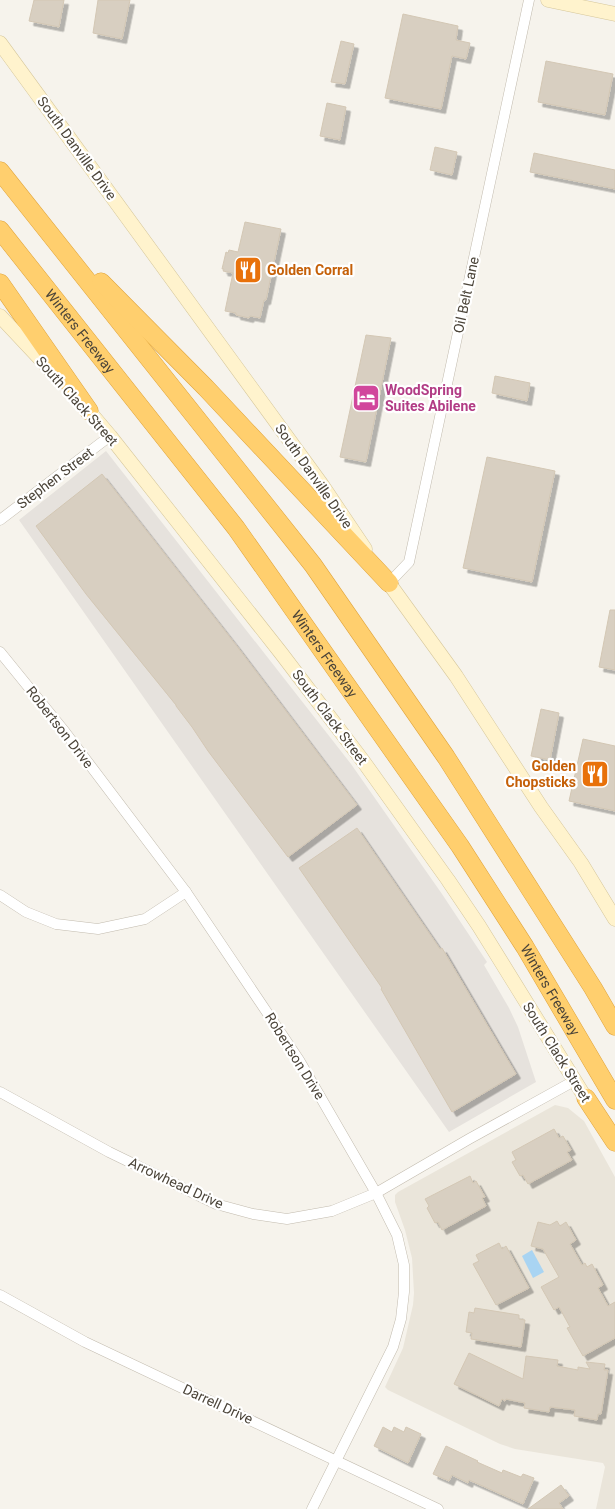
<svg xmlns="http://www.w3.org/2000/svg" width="615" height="1509" font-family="Roboto,sans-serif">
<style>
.residential{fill:#eae5da}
.industrial{fill:#e6e2dd}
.water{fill:#a9d4f2}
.building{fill:#d8cfc1;stroke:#d3c7b4;filter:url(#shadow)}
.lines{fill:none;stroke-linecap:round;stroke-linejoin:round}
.street-casing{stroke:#c2bbae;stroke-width:11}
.secondary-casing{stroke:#d6c79b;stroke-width:15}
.highway-casing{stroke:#e0a43c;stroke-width:19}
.street{stroke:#fff;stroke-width:10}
.secondary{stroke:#fff3cd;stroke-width:14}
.highway{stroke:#ffcf6e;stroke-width:18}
.labels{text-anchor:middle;stroke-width:4.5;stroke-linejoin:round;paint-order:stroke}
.street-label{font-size:14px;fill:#4b4439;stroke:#fff}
.food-label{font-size:14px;font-weight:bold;fill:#c56008;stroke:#fff;text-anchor:start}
.hotel-label{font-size:14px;font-weight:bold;fill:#b23c85;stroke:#fff;text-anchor:start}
</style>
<defs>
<filter id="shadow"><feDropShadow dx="4.5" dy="4.5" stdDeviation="0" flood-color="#0004"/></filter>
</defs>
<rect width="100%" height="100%" fill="#f6f3ec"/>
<path class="residential" d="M555 1105 568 1108 584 1121 615 1177V1509H596L605 1467 603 1463 515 1449 500 1444 388 1390 385 1387 403 1348 413 1305 414 1293 412 1258 405 1230 395 1202V1195L398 1192Z"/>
<path class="industrial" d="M106 451 351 764 442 894 487 962 484 965 509 1008 518 1027 536 1082 449 1132 19 520Z"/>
<path class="water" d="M532 1250 544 1272 533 1278 522 1256Z"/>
<g class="building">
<path d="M34 0H64L59 27 29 21Z"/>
<path d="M98 0H130L122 39 93 33Z"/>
<path d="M403 14 458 26 456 40 470 43 466 59 452 56 441 109 385 98Z"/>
<path d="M341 41 354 44 345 84 331 82Z"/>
<path d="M546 61 613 74 605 115 538 102Z"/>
<path d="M327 103 346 107 340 140 320 136Z"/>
<path d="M435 147 457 152 452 175 430 170Z"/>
<path d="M534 153 615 170V189L530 172Z"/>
<path d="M245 222 281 229 266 300H264L260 318 250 316 249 318 236 315V313L225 311 233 273 223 271 224 269H222L226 252 228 253 229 250 238 252Z"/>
<path d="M366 335 391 338 366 462 340 457Z"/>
<path d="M495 376 530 383 527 401 492 393Z"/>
<path d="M487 457 555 471 532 582 463 568Z"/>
<path d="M102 474 236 645 357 805 288 857 208 751 192 727 176 706V705L86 594 36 526Z"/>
<path d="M610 610H615V670L599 667Z"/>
<path d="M541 709 559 713 550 760 531 756Z"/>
<path d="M583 739 615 746V811L569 801Z"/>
<path d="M357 828 440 949 442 948 516 1074 452 1112 381 989 382 988 299 868Z"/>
<path d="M554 1129 559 1138 563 1136 571 1150 567 1152 572 1160 528 1184 523 1175 520 1176 512 1162 516 1160 512 1152Z"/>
<path d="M470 1176 473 1183 476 1181 485 1197 482 1198 486 1206 442 1230 438 1222 435 1223 427 1208 429 1206 425 1199Z"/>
<path d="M557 1221 560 1226 566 1222 576 1240 570 1244 582 1265 585 1263 587 1267 592 1264 603 1285 598 1288 608 1306 615 1302V1338L583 1356 567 1328 570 1327 559 1307 554 1310 541 1287 559 1277 543 1249 531 1246 538 1222 550 1225Z"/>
<path d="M499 1243 502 1249 506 1246 529 1288 496 1305 473 1264 479 1261 476 1255Z"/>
<path d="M475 1308 519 1315V1319L525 1320 521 1347 471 1339 472 1333 466 1332 469 1312 474 1313Z"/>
<path d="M469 1353 523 1379 526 1356 558 1360 557 1366 578 1370V1367L590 1369 586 1362 605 1364 604 1370H608L601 1414H598L597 1420 574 1416 575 1410 550 1407 549 1412 524 1408 525 1403 506 1399 505 1401 502 1399 499 1406 454 1384Z"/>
<path d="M383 1427 392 1432 394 1427 404 1432 406 1427 421 1434 408 1463 374 1446Z"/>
<path d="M446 1446 478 1461 477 1462 502 1473 503 1470 521 1477 523 1474 534 1478 523 1504 469 1480 468 1483 452 1475 449 1481 433 1474Z"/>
<path d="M561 1485 569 1496 559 1503 563 1509H528Z"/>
</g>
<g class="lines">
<g class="street-casing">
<g id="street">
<path d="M0 520 110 436"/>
<path d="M389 583 409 562 529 0"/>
<path d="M0 652 65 732 186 892 299 1060 376 1193 397 1235 404 1265V1292L401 1319 393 1347 312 1509"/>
<path d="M0 895 26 912 56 924 98 929 145 919 186 892"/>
<path d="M0 1092 109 1152 216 1204 253 1214 287 1219 332 1211 376 1193 469 1139 574 1081"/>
<path d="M0 1295 85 1342 438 1509"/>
</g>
</g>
<g class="secondary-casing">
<g id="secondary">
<path d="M548 0 615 14"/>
<path d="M0 43 322 485 365 549"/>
<path d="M0 316 61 381"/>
<path d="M83 404 110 436 281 653 363 761 448 880 479 926 591 1107"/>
<path d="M383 575 456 676 541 807 581 863 615 919"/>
</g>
</g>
<g class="highway-casing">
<g id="highway">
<path d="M0 171 313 565 446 757 593 988 615 1026"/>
<path id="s1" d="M0 230 236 528 460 846 525 947 615 1100"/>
<path d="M101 282 206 388 389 583"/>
<path d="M0 283 89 411"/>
<path d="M586 1098 615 1142"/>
</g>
</g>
<use href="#street" class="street"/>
<use href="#secondary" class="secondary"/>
<use href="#highway" class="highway"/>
</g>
<defs>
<g id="restaurant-square" transform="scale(1.4375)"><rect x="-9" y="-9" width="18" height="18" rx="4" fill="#e8710a" stroke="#fff"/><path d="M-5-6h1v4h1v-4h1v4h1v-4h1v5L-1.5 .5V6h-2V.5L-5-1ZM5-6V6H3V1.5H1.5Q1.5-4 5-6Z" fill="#fff"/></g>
<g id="hotel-square" transform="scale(1.4375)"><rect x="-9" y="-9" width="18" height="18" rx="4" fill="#d1479c" stroke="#fff"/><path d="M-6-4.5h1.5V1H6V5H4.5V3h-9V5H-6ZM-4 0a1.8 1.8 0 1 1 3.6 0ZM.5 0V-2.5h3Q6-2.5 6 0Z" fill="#fff"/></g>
</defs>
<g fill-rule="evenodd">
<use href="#restaurant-square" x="248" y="270"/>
<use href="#hotel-square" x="366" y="398"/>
<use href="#restaurant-square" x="595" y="774"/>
</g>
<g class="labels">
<g class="street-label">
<text transform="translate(77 148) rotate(54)" y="5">South Danville Drive</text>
<text transform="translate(466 295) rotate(-78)" y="5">Oil Belt Lane</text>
<text dy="5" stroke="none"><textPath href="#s1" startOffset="129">Winters Freeway</textPath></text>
<text transform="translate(77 401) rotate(48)" y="5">South Clack Street</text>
<text transform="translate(314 476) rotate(55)" y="5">South Danville Drive</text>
<text transform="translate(55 478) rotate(-37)" y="5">Stephen Street</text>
<text dy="5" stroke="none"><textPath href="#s1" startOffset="534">Winters Freeway</textPath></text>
<text transform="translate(330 717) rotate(53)" y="5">South Clack Street</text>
<text transform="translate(60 727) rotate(52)" y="5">Robertson Drive</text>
<text dy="5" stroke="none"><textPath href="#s1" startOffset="939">Winters Freeway</textPath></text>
<text transform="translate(557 1052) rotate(58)" y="5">South Clack Street</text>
<text transform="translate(295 1056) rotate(58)" y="5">Robertson Drive</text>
<text transform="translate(176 1183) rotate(25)" y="5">Arrowhead Drive</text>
<text transform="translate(218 1404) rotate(25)" y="5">Darrell Drive</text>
</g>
<g class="food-label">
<text x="267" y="275">Golden Corral</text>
<text x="576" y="771" text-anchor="end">Golden<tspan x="576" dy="16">Chopsticks</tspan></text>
</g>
<g class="hotel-label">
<text x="385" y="395">WoodSpring<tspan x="385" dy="16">Suites Abilene</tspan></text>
</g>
</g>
</svg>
